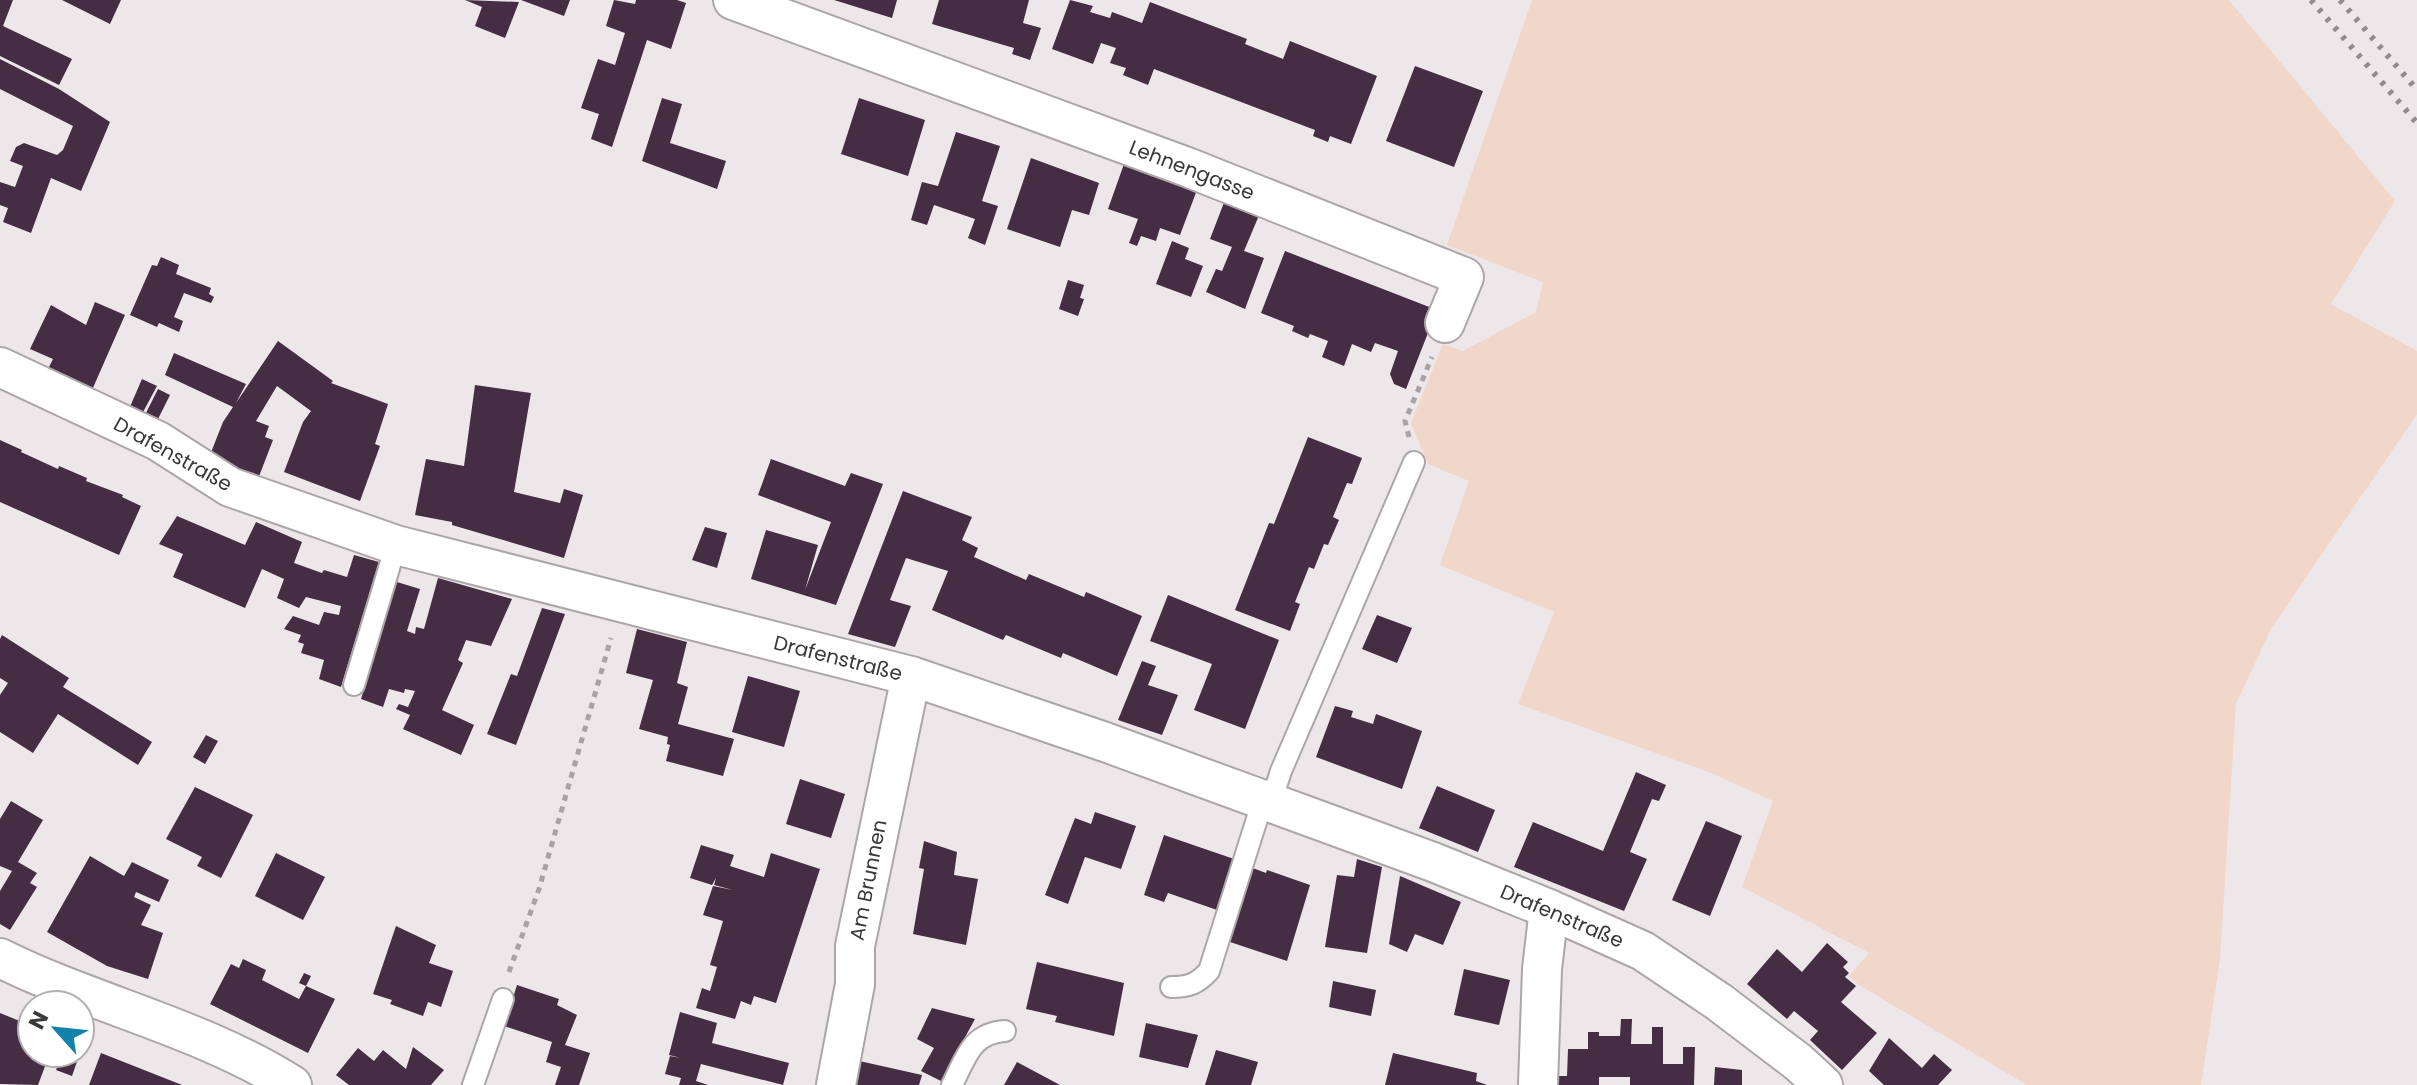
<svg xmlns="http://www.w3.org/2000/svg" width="2417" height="1085" font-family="Poppins,sans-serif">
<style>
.green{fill:#f1d6ca}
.building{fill:#452d43}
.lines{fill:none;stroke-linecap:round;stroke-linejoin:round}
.service-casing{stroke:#aca6a8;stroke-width:24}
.minor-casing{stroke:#aca6a8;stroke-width:42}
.path{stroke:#a8a2a4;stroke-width:5;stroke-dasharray:6 6;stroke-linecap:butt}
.service{stroke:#fff;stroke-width:20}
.minor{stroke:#fff;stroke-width:38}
.rail{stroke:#908b8d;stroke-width:6;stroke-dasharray:4 8;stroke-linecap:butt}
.labels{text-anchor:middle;stroke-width:8;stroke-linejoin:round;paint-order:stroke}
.street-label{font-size:20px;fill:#3b3839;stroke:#fff}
</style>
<rect width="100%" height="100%" fill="#eee7ea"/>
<path class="green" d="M1532 0H2229L2395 201 2331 304 2417 351V414L2271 629 2236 704 2220 960 2201 1085H2027L1859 985 1849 976 1869 953 1742 887 1773 801 1709 772 1518 704 1554 612 1440 565 1469 481 1428 464 1411 423 1443 344 1463 351 1536 312 1543 282 1447 245Z"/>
<g class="building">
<path d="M0 0H13L3 26 72 59 59 85 0 56Z"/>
<path d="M62 0H121L110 24Z"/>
<path d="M465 0 519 2 505 38 475 26 482 7Z"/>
<path d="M521 0H570L564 16Z"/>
<path d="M614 0 635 4 636 0H677L686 3 671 49 647 40 612 147 591 139 599 114 581 108 598 59 615 65 625 33 606 26Z"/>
<path d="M834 0H897L892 18Z"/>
<path d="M939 0H1029L1023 23 1041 28 1030 60 1012 54 1014 48 932 24Z"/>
<path d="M1070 0 1093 6 1090 12 1110 18 1112 12 1142 23 1150 2 1247 39 1245 44 1283 59 1290 41 1377 76 1351 144 1330 136 1328 142 1313 136 1315 130 1154 69 1148 85 1123 75 1126 68 1110 63 1116 48 1101 43 1093 64 1052 49Z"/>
<path d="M0 59 59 89 110 122 81 191 51 178 31 233 3 222 8 208 0 205V182L15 187 23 166 10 161 16 147 24 143 57 155 63 150 73 126 0 89Z"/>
<path d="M1415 66 1483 91 1454 167 1386 141Z"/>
<path d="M662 98 682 104 670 143 726 161 717 189 642 161Z"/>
<path d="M859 98 925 120 908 176 841 154Z"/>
<path d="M956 132 1000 146 982 201 998 206 985 245 968 238 975 219 934 205 927 225 911 220 922 182 938 186Z"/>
<path d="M1031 158 1099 183 1089 215 1072 210 1060 247 1007 229Z"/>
<path d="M1124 164 1197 190 1180 235 1160 228 1156 241 1141 236 1137 246 1129 243 1138 219 1108 209Z"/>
<path d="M1225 200 1260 213 1244 251 1264 258 1245 309 1206 292 1216 269 1222 271 1232 247 1210 239Z"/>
<path d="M1172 241 1189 248 1185 259 1203 266 1191 297 1156 284Z"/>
<path d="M1285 251 1437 310 1406 389 1394 384 1390 374 1398 351 1375 343 1371 352 1352 344 1344 366 1322 357 1328 341 1310 334 1308 338 1292 331 1294 326 1261 313Z"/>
<path d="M161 257 179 265 176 274 211 288 209 294 214 297 211 303 184 293 174 317 183 321 179 332 159 323 157 327 130 315 152 265 157 266Z"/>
<path d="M1068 280 1084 285 1080 298 1084 299 1078 316 1059 309Z"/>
<path d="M95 302 125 315 92 390 48 369 53 359 30 349 51 305 86 325Z"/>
<path d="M278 341 333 381 331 383 388 404 375 444 380 446 360 501 284 472 303 422 311 411 277 386 256 421 269 426 265 437 273 440 258 479 208 460 223 422 233 407 165 375 174 353 246 384 236 403Z"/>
<path d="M142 379 157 386 142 414 129 409Z"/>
<path d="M475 385 531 393 514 492 560 503 564 489 583 495 564 558 452 525V522L415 515 426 459 464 466Z"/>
<path d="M158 389 170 395 158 419 146 413Z"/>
<path d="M1308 437 1362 458 1352 484 1347 483 1333 517 1339 520 1328 545 1324 544 1314 569 1309 567 1295 602 1300 604 1290 631 1235 610 1269 523 1274 524Z"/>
<path d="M0 440 22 450 21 452 58 469 59 466 87 478 86 481 123 495 122 497 141 506 119 555 0 502Z"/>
<path d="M771 459 845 486 851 473 883 484 836 605 751 579 766 530 818 545 805 590 831 522 758 495Z"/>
<path d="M903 491 972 517 962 540 978 548 974 557 1026 580 1029 574 1084 597 1086 592 1142 616 1117 676 1063 653 1061 658 1006 635 1003 640 932 610 948 571 906 558 890 600 911 606 895 647 848 634Z"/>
<path d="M177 516 245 545 256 522 302 542 294 563 322 573 324 570 347 577 354 555 379 562 341 687 319 679 324 660 301 653 304 644 298 642 301 635 284 629 293 616 319 625 324 612 339 615 341 606 306 597 299 608 277 598 284 579 262 569 245 608 173 577 183 554 159 544Z"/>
<path d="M705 527 727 533 717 568 692 560Z"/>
<path d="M438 578 512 599 491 646 466 640 458 660 463 663 442 710 474 725 461 755 403 729 410 715 396 709 399 704 408 707 415 691 405 689 404 693 389 689 383 707 361 699 397 582 420 589 407 631 415 634 416 627 424 629Z"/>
<path d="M1168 595 1279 640 1245 729 1194 710 1212 664 1150 641Z"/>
<path d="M542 608 565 614 516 745 487 734 511 674 517 676Z"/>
<path d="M1377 615 1412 628 1397 663 1362 649Z"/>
<path d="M637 629 687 642 677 683 688 687 678 724 734 739 723 776 666 761 670 745 667 744 668 737 639 729 653 680 626 673Z"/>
<path d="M2 635 69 678 63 687 152 742 138 765 58 714 33 753 0 732V695L8 683 0 678V639Z"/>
<path d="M1142 661 1156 666 1148 685 1178 695 1162 735 1118 720Z"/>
<path d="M748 676 800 691 784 747 732 732Z"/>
<path d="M1335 706 1353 711 1351 717 1373 724 1376 714 1422 731 1402 789 1316 757Z"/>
<path d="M206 735 218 741 205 764 193 757Z"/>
<path d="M1636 772 1666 785 1659 801 1652 799 1630 852 1647 859 1624 911 1514 867 1533 822 1603 851Z"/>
<path d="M800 779 845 794 831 838 786 824Z"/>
<path d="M1437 786 1495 810 1478 852 1419 828Z"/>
<path d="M195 787 253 815 221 878 197 866 202 857 166 839Z"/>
<path d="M11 801 43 820 18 862 37 873 30 883 37 887 10 930 0 924V891L12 871 0 866V819Z"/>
<path d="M1095 812 1136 826 1121 869 1085 857 1068 904 1045 895 1075 818 1091 824Z"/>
<path d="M1706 821 1742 836 1710 916 1672 900Z"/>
<path d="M1164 835 1237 860 1220 911 1168 893 1164 902 1144 895Z"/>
<path d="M924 841 957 852 954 875 978 879 966 945 913 934 924 869 919 868Z"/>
<path d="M701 845 734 855 730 866 764 877 771 853 820 869 776 1003 754 996 751 1005 741 1001 735 1019 696 1008 702 988 710 991 717 967 710 965 723 921 703 915 713 886 733 890 714 885 716 878 712 885 690 878Z"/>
<path d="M276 853 325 877 303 920 255 896Z"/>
<path d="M90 856 124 876 132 862 169 880 159 902 136 892 134 897 151 905 141 925 163 933 148 979 107 966 47 932Z"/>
<path d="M1357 859 1382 867 1367 953 1325 947 1337 875 1354 877Z"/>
<path d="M1250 867 1266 873 1267 870 1310 885 1287 961 1227 941Z"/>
<path d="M1400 876 1461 902 1443 945 1415 934 1407 952 1389 944Z"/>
<path d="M396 926 436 945 429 963 453 971 441 1007 428 1002 423 1016 390 1004 392 1000 373 994Z"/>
<path d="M1827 943 1848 962 1843 967 1849 973 1845 977 1856 986 1841 1002 1877 1033 1842 1070 1810 1040 1818 1031 1794 1011 1787 1019 1747 984 1777 949 1802 972Z"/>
<path d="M243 959 266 970 262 980 299 999 306 986 299 983 304 973 311 976 306 986 335 999 308 1053 210 1004 231 964 239 968Z"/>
<path d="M1037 962 1124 983 1114 1036 1055 1022 1057 1016 1026 1009Z"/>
<path d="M1464 969 1510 980 1499 1025 1454 1015Z"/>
<path d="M1333 981 1376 990 1371 1016 1329 1007Z"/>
<path d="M517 985 559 999 557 1005 577 1015 565 1045 590 1053 579 1085H555L561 1067 546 1062 552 1042 504 1026Z"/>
<path d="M932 1008 975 1019 941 1081 921 1071 934 1048 917 1039Z"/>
<path d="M680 1012 717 1023 712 1043 789 1063 783 1085 701 1064 696 1081 708 1085H679L681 1078 665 1074 670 1056 681 1058 669 1055Z"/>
<path d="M0 1013 32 1026V1053H50L38 1085 0 1084Z"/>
<path d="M1621 1019H1632L1631 1044H1652V1027H1663V1064H1683V1047H1695L1694 1085H1630V1077H1599V1085H1556V1076H1567L1568 1049H1588V1032H1599V1036H1620Z"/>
<path d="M1146 1023 1198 1035 1188 1068 1139 1057Z"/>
<path d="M1889 1038 1922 1068 1934 1054 1952 1070 1938 1085H1884L1869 1071Z"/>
<path d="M413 1047 444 1070 431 1085H349L336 1075 358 1048 374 1061 383 1050 406 1069Z"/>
<path d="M1216 1050 1258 1062 1251 1085H1205Z"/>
<path d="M63 1053H80L72 1076 56 1070Z"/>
<path d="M101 1053 182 1085H89Z"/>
<path d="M1393 1053 1477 1073 1476 1081 1487 1085H1385Z"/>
<path d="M855 1060 922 1075 919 1085H849Z"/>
<path d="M1017 1062 1060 1085H1004Z"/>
<path d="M1715 1067 1742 1070V1085H1714Z"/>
</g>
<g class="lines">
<g class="service-casing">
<g id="service">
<path d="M354 685 396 545"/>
<path d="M1271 802 1281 771 1414 462"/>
<path d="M1171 987C1189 987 1197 984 1209 971L1263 800"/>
<path d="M473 1085 503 999"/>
<path d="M952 1085C966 1058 971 1033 1005 1031"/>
</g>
</g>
<g class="minor-casing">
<g id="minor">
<path d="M733 0 1187 167 1464 277 1445 323"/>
<path d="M0 367 158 441 230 487 396 545 911 676 1105 742 1433 862 1549 909 1643 951 1719 1002 1798 1062 1823 1085"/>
<path d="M0 958C95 1005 202 1028 292 1085"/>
<path d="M836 1085 855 984V946L911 676"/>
<path d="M1538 1085 1542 969 1549 909"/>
</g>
</g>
<g class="path">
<path d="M1409 437 1405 421 1432 357"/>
<path d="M509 972 539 889 611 638"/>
</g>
<use href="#service" class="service"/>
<use href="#minor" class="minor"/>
<g class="rail">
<path d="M2311 0 2417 123"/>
<path d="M2340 0 2417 90"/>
</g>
</g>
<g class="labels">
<g class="street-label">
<text transform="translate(1192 170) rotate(21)" y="7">Lehnengasse</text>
<text transform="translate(173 454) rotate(29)" y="7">Drafenstraße</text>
<text transform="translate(838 658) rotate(14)" y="7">Drafenstraße</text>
<text transform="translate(868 880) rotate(-79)" y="7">Am Brunnen</text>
<text transform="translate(1562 916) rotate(23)" y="7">Drafenstraße</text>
</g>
</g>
<g transform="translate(56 1029) rotate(297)"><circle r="38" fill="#ffffff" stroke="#b1afb0" stroke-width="2"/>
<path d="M0-6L14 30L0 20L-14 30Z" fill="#1282aa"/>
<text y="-12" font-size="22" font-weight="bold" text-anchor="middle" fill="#3b3839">N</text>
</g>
</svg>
